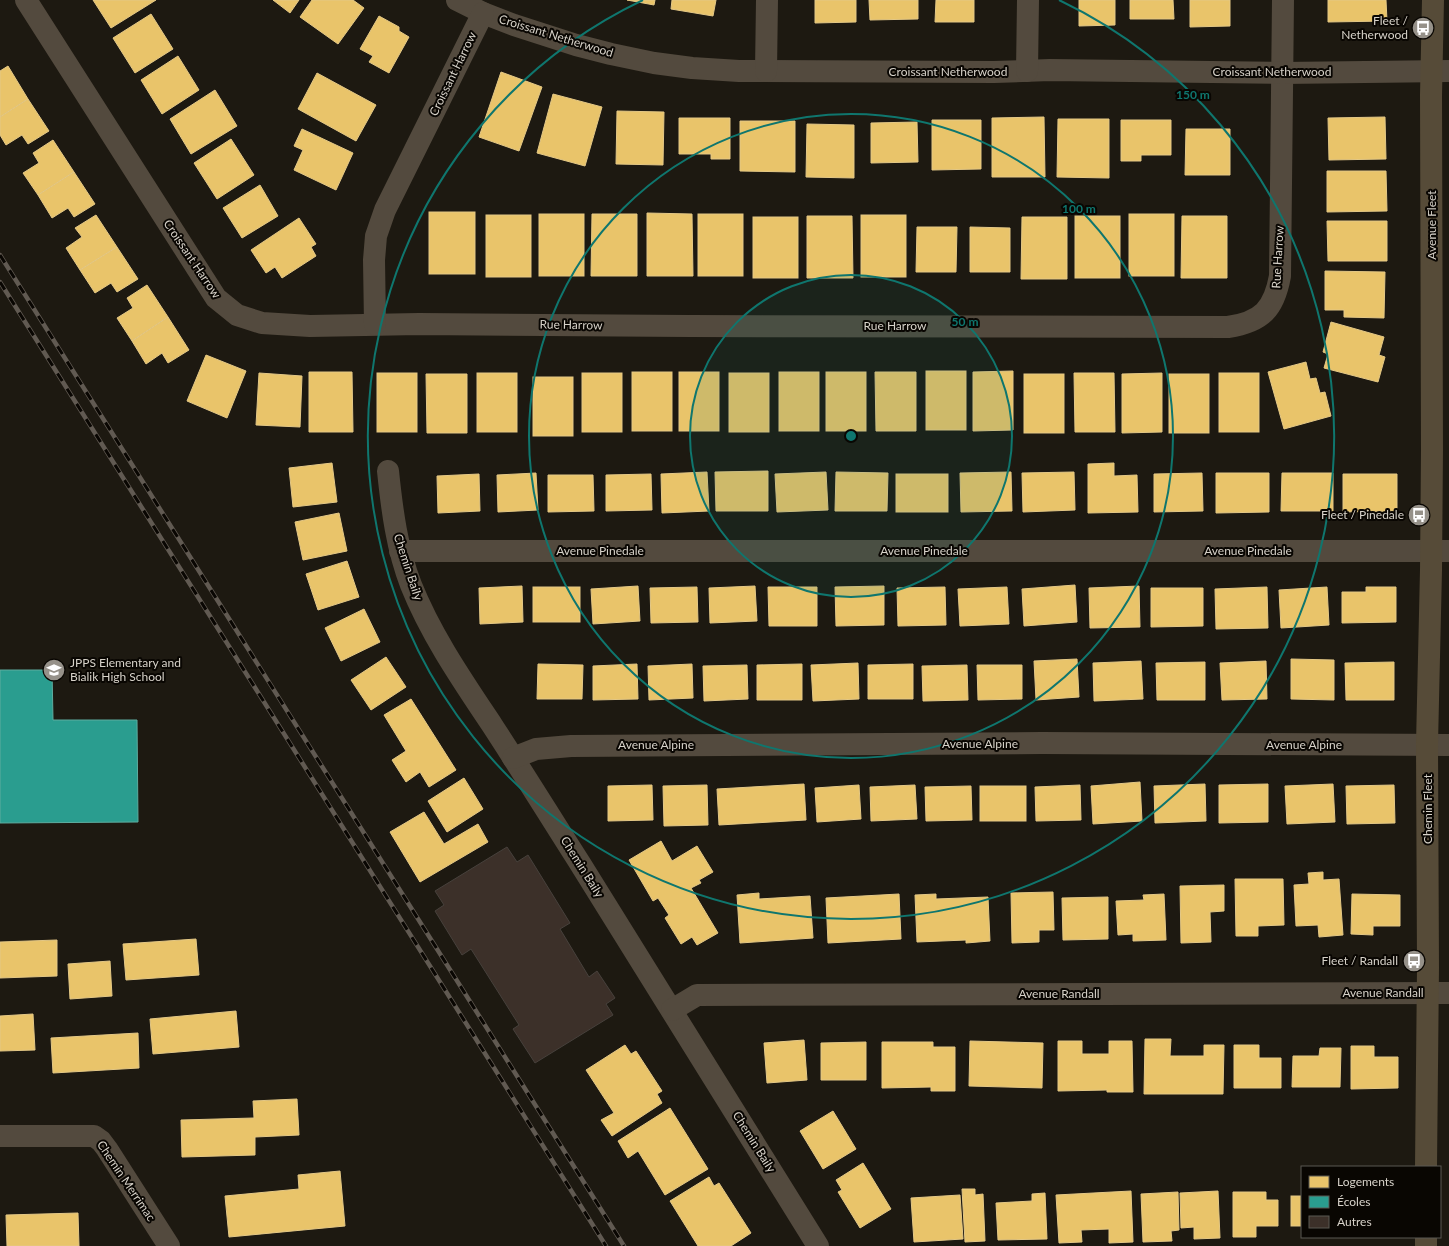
<svg xmlns="http://www.w3.org/2000/svg" width="1449" height="1246" font-family="Lato,sans-serif">
<style>
.homes{fill:#e9c46a;stroke:#e4c886}
.schools{fill:#2a9d8f;stroke:#5eada0}
.building{fill:#3c3029;stroke:#47413c}
.lines{fill:none;stroke-linecap:round;stroke-linejoin:round}
.minor{stroke:#534a3e;stroke-width:22}
.major{stroke:#564b38;stroke-width:22}
.rail-casing{stroke:#615a52;stroke-width:4.5}
.rail{stroke:#090602;stroke-width:3;stroke-dasharray:9;stroke-linecap:butt}
.ring{fill:none;stroke:#0f766e;stroke-width:2}
.labels{text-anchor:middle;stroke-width:4;stroke-linejoin:round;paint-order:stroke}
.poi-label{font-size:12px;fill:#d7d2c9;stroke:#090602;text-anchor:end}
.street-label{font-size:12px;fill:#d7d2c9;stroke:#090602}
.centre{fill:#0f766e;stroke:#090602;stroke-width:2}
.ring-label{font-size:12px;text-anchor:middle;font-weight:bold;fill:#0f766e;stroke:#090602;stroke-width:4;stroke-linejoin:round;paint-order:stroke}
</style>
<rect width="100%" height="100%" fill="#1d1911"/>
<g class="homes">
<path d="M93 0H156L111 28Z"/>
<path d="M273 0H299L290 13Z"/>
<path d="M312 0H353L364 8 338 44 300 17Z"/>
<path d="M627 0H655L654 5Z"/>
<path d="M672 0H716L713 16 671 9Z"/>
<path d="M815 0H856V22L815 23Z"/>
<path d="M869 0H918V19L870 20Z"/>
<path d="M936 0H974V22H935Z"/>
<path d="M1079 0H1115V25L1079 26Z"/>
<path d="M1130 0H1173L1174 19H1130Z"/>
<path d="M1190 0H1230V26L1190 27Z"/>
<path d="M1328 0H1386L1387 21 1328 22Z"/>
<path d="M151 14 173 49 135 73 113 38Z"/>
<path d="M379 16 399 27V31L409 37 389 73 369 62 373 56 360 49Z"/>
<path d="M178 56 199 90 162 114 141 80Z"/>
<path d="M8 66 28 99 0 117V71Z"/>
<path d="M501 72 542 87 519 151 479 137Z"/>
<path d="M317 73 376 105 356 141 298 109Z"/>
<path d="M215 90 237 126 191 154 170 119Z"/>
<path d="M553 94 602 107 585 166 537 153Z"/>
<path d="M28 99 49 131 28 144 22 135 6 145 0 135V117Z"/>
<path d="M617 111 664 112 663 165 616 164Z"/>
<path d="M1044 117 1045 177H992V118Z"/>
<path d="M1385 117 1386 159 1329 160 1328 118Z"/>
<path d="M679 118H730V159H711V154H679Z"/>
<path d="M1058 119H1109V178L1057 177Z"/>
<path d="M932 120H981V169L932 170Z"/>
<path d="M1121 120H1171V155H1141V161H1121Z"/>
<path d="M740 121H795V172L740 171Z"/>
<path d="M917 122 918 162 871 163V123Z"/>
<path d="M807 124 854 125V178L806 177Z"/>
<path d="M302 129 353 153 336 190 294 170 303 150 294 146Z"/>
<path d="M1186 129H1230V175H1185Z"/>
<path d="M231 139 254 175 217 199 194 163Z"/>
<path d="M53 140 74 172 38 195 23 173 39 163 33 153Z"/>
<path d="M1327 171H1386L1387 211 1327 212Z"/>
<path d="M74 172 95 204 74 217 68 208 52 218 38 195Z"/>
<path d="M260 185 278 216 242 238 223 208Z"/>
<rect x="429" y="212" width="46" height="62"/>
<path d="M647 213 692 214 693 276H647Z"/>
<rect x="539" y="214" width="45" height="62"/>
<path d="M592 214H637V276H591Z"/>
<rect x="698" y="214" width="45" height="62"/>
<rect x="1129" y="214" width="45" height="62"/>
<path d="M96 215 117 247 80 270 66 248 82 237 75 228Z"/>
<rect x="486" y="215" width="45" height="62"/>
<rect x="861" y="215" width="45" height="62"/>
<path d="M807 216H852L853 278H807Z"/>
<rect x="1075" y="216" width="45" height="62"/>
<path d="M1182 216H1227V278H1181Z"/>
<rect x="753" y="217" width="45" height="61"/>
<path d="M1022 217H1067V279H1021Z"/>
<path d="M299 218 316 244 311 247 316 256 282 278 275 267 266 273 251 250Z"/>
<path d="M1327 221H1387V261H1328Z"/>
<path d="M917 227H957L956 272H916Z"/>
<path d="M970 227 1010 228V272H970Z"/>
<path d="M117 247 138 279 117 292 111 283 95 293 80 270Z"/>
<path d="M1325 271 1385 272 1384 318 1344 317V310H1325Z"/>
<path d="M147 285 168 317 132 341 117 318 133 308 127 298Z"/>
<path d="M168 317 189 350 168 363 162 353 146 364 132 341Z"/>
<path d="M1331 322 1384 337 1379 355 1385 357 1378 382 1324 368 1328 354 1323 352Z"/>
<path d="M206 355 246 371 227 418 187 401Z"/>
<path d="M1306 362 1310 379 1316 378 1320 393 1325 392 1331 416 1284 429 1268 372Z"/>
<rect x="926" y="371" width="40" height="59"/>
<path d="M1013 371V430L973 431V372Z"/>
<path d="M309 372H352L353 432H309Z"/>
<rect x="632" y="372" width="40" height="59"/>
<rect x="679" y="372" width="40" height="59"/>
<rect x="779" y="372" width="40" height="59"/>
<rect x="826" y="372" width="40" height="59"/>
<path d="M875 372H916V431H876Z"/>
<path d="M259 373 302 376 300 427 256 425Z"/>
<rect x="377" y="373" width="40" height="59"/>
<rect x="477" y="373" width="40" height="59"/>
<rect x="582" y="373" width="40" height="59"/>
<rect x="729" y="373" width="40" height="59"/>
<path d="M1074 373H1114L1115 432H1075Z"/>
<path d="M1162 373V432L1122 433V374Z"/>
<rect x="1219" y="373" width="40" height="59"/>
<path d="M426 374H467V433H427Z"/>
<rect x="1024" y="374" width="40" height="59"/>
<rect x="1169" y="374" width="40" height="59"/>
<rect x="533" y="377" width="40" height="59"/>
<path d="M332 463 337 502 293 507 289 468Z"/>
<path d="M1114 463V476L1137 475 1138 512 1088 513V464Z"/>
<path d="M768 471V511H716L715 472Z"/>
<path d="M707 472 709 511 662 513 661 474Z"/>
<path d="M826 472 828 510 777 512 775 474Z"/>
<path d="M836 472 888 473 887 511H835Z"/>
<path d="M1011 472 1012 511 961 512 960 473Z"/>
<path d="M1074 472 1075 510 1023 512 1022 473Z"/>
<path d="M536 473 538 510 498 512 497 475Z"/>
<path d="M1202 473 1203 511 1154 512V474Z"/>
<path d="M1216 473H1269V512L1216 513Z"/>
<path d="M1282 473H1333V511H1281Z"/>
<path d="M479 474 480 511 438 513 437 476Z"/>
<path d="M651 474 652 510 606 511V475Z"/>
<rect x="896" y="474" width="52" height="38"/>
<path d="M1343 474H1397V511L1343 512Z"/>
<path d="M548 475H593L594 511 548 512Z"/>
<path d="M339 513 347 551 303 560 295 522Z"/>
<path d="M347 561 359 597 318 610 306 574Z"/>
<path d="M1075 585 1077 622 1024 626 1022 589Z"/>
<path d="M522 586 523 622 480 624 479 588Z"/>
<path d="M638 586 640 621 593 624 591 589Z"/>
<path d="M755 586 757 621 710 623 709 588Z"/>
<path d="M884 586V625L836 626 835 587Z"/>
<path d="M1139 586 1140 627 1090 628 1089 588Z"/>
<rect x="533" y="587" width="47" height="35"/>
<path d="M697 587 698 622 651 623 650 588Z"/>
<path d="M768 587H817V626H769Z"/>
<path d="M945 587 946 625 898 626 897 588Z"/>
<path d="M1007 587 1009 624 960 626 958 589Z"/>
<path d="M1267 587 1268 628 1216 629 1215 589Z"/>
<path d="M1327 587 1329 625 1281 628 1279 590Z"/>
<path d="M1366 587H1396V622L1342 623V592H1366Z"/>
<path d="M1151 588H1203V626L1151 627Z"/>
<path d="M364 609 380 642 341 661 325 628Z"/>
<path d="M386 657 406 687 371 710 351 680Z"/>
<path d="M1077 659 1079 697 1036 700 1034 661Z"/>
<path d="M1291 659 1334 660V700L1291 699Z"/>
<path d="M1141 661 1143 699 1094 701 1093 663Z"/>
<path d="M1266 661 1267 699 1222 700 1220 663Z"/>
<path d="M1205 662V700H1157L1156 663Z"/>
<path d="M1394 662V700H1346L1345 663Z"/>
<path d="M858 663 859 699 813 701 811 665Z"/>
<path d="M538 664 583 665 582 699H537Z"/>
<path d="M637 664 638 699 593 700V666Z"/>
<path d="M692 664 693 698 649 700 648 666Z"/>
<path d="M802 664V700H757V665Z"/>
<path d="M913 664V699H868V665Z"/>
<path d="M747 665 748 699 704 701 703 666Z"/>
<path d="M967 665 968 700 923 701 922 666Z"/>
<path d="M977 665H1022V699L978 700Z"/>
<path d="M411 699 456 770 429 787 420 772 406 782 392 760 406 751 384 715Z"/>
<path d="M464 778 483 809 447 832 428 801Z"/>
<path d="M1140 782 1142 821 1093 824 1091 786Z"/>
<path d="M804 784 806 820 719 825 717 789Z"/>
<path d="M1205 784 1206 821 1155 823 1154 786Z"/>
<path d="M1268 784V822L1219 823V785Z"/>
<path d="M1333 784 1335 822 1287 824 1285 786Z"/>
<path d="M652 785 653 820 608 821V786Z"/>
<path d="M707 785 708 825 664 826 663 786Z"/>
<path d="M859 785 861 819 817 822 815 788Z"/>
<path d="M915 785 917 819 871 821 870 787Z"/>
<path d="M1080 785 1081 820 1036 821 1035 787Z"/>
<path d="M1394 785 1395 823 1347 824 1346 786Z"/>
<path d="M971 786 972 820 926 821 925 787Z"/>
<rect x="980" y="786" width="46" height="35"/>
<path d="M424 812 444 844 478 824 488 842 420 882 390 832Z"/>
<path d="M661 841 672 861 697 846 713 872 699 880 701 883 691 888 718 933 697 945 692 937 681 944 665 918 669 915 658 898 653 901 629 860Z"/>
<path d="M1323 872V880L1339 879 1343 935 1319 937 1318 925 1296 926 1294 885 1309 884 1308 873Z"/>
<path d="M1235 879H1283L1284 925 1258 926V936H1236Z"/>
<path d="M1224 885V911L1210 912 1211 942 1181 943 1180 886Z"/>
<path d="M1053 892 1054 930H1039V942L1012 943 1011 893Z"/>
<path d="M759 893V899L810 896 813 938 740 943 737 895Z"/>
<path d="M899 894 901 939 828 943 826 898Z"/>
<path d="M936 894V899L988 897 990 941 966 943V940L917 942 915 895Z"/>
<path d="M1164 894 1166 940 1133 941V934L1118 935 1116 901 1144 900 1143 895Z"/>
<path d="M1352 894 1400 895V926H1373V935L1351 934Z"/>
<path d="M1108 897V939L1063 940 1062 898Z"/>
<path d="M196 939 199 975 126 980 123 944Z"/>
<path d="M57 940V976L0 978V942Z"/>
<path d="M110 961 112 996 70 999 68 964Z"/>
<path d="M236 1011 239 1047 153 1054 150 1019Z"/>
<path d="M33 1014 35 1050 0 1051V1016Z"/>
<path d="M138 1033 139 1068 53 1073 51 1038Z"/>
<path d="M1145 1039H1171L1170 1056H1204V1045H1224L1223 1094H1144Z"/>
<path d="M804 1040 807 1080 767 1083 764 1043Z"/>
<path d="M970 1041 1043 1043 1042 1088 969 1086Z"/>
<path d="M1058 1041H1082V1054H1109V1041H1132L1133 1092H1107V1090L1058 1091Z"/>
<path d="M866 1042V1080H821V1043Z"/>
<path d="M882 1042H933V1047H955V1091H931V1087L882 1088Z"/>
<path d="M625 1045 631 1054 636 1051 662 1091 657 1094 662 1103 612 1136 601 1120 614 1113 586 1070Z"/>
<path d="M1234 1045H1259V1058H1281V1088H1234Z"/>
<path d="M1351 1046H1374V1057H1398V1088L1351 1089Z"/>
<path d="M1320 1048H1341L1340 1087H1292L1293 1056H1319Z"/>
<path d="M297 1099 299 1135 255 1137V1155L182 1157 181 1120 254 1118 253 1101Z"/>
<path d="M670 1108 708 1169 665 1195 638 1151 628 1158 618 1141Z"/>
<path d="M833 1111 856 1149 823 1169 800 1131Z"/>
<path d="M863 1163 891 1209 860 1228 838 1192 842 1190 836 1180Z"/>
<path d="M340 1171 345 1226 229 1237 225 1196 299 1189 298 1175Z"/>
<path d="M709 1177 714 1186 719 1183 751 1233 731 1246H698L670 1201Z"/>
<path d="M962 1189H975V1195L983 1194 985 1241 965 1242Z"/>
<path d="M1131 1191 1133 1242 1109 1243V1229L1081 1230 1082 1242 1059 1243 1056 1195Z"/>
<path d="M1218 1191 1220 1238 1194 1239V1227L1181 1228 1180 1193Z"/>
<path d="M1178 1192 1179 1230 1171 1231 1172 1241 1143 1242 1141 1194Z"/>
<path d="M1233 1192H1266V1200H1278V1226H1256V1237H1233Z"/>
<path d="M1045 1193 1047 1239 998 1240 996 1203 1032 1201V1194Z"/>
<path d="M960 1195 963 1239 914 1242 911 1198Z"/>
<rect x="1291" y="1196" width="11" height="30"/>
<path d="M78 1213 79 1246H7L6 1215Z"/>
</g>
<path class="schools" d="M0 670H52L53 720H137L138 822 0 823Z"/>
<path class="building" d="M507 847 517 862 528 855 570 923 560 929 589 977 597 971 615 998 606 1004 613 1015 535 1063 513 1029 519 1025 471 949 462 955 435 911 444 905 435 891Z"/>
<g class="lines">
<g class="minor">
<path d="M26 0 216 298 237 315 262 323 310 326 419 324 689 326 1228 327C1262 322 1274 309 1280 276L1283 0"/>
<path d="M457 0 483 13 514 25 576 45 611 54 654 63 692 68 739 71 994 72 1050 70 1282 73 1449 71"/>
<path d="M766 71 767 0"/>
<path d="M1027 71 1028 0"/>
<path d="M375 324 374 260 376 236 385 210 483 13"/>
<path d="M388 471C392 510 397 549 411 585 431 635 462 680 492 725 522 771 551 818 581 865 660 992 739 1119 818 1246"/>
<path d="M400 551H1449"/>
<path d="M513 758 536 749 571 746 1042 743 1449 745"/>
<path d="M672 1010 697 995 1449 993"/>
<path d="M0 1136H94L101 1141 107 1149 169 1246"/>
</g>
<g class="major">
<path d="M1426 1167 1428 967 1427 744 1431 570 1432 450 1431 95 1433 0"/>
<path d="M1426 1246V1237"/>
</g>
<g class="rail-casing">
<g id="rail">
<path d="M0 255 624 1246"/>
<path d="M0 282 606 1246"/>
</g>
</g>
<use href="#rail" class="rail"/>
</g>
<circle cx="851" cy="436" r="161" fill="#0f766e" fill-opacity=".12"/>
<g class="ring">
<circle cx="851" cy="436" r="161"/>
<circle cx="851" cy="436" r="322"/>
<path d="M1059 0A483 483 0 1 1 643 0"/>
</g>
<defs>
<g id="bus-disc" transform="scale(1.15)"><circle r="9.5" fill="#969189" stroke="#090602"/><path d="M-5-6H5V4H4V6H2V4H-2V6H-4V4H-5ZM-3.5-4V0h7V-4ZM-3.5 1.2v1.5H-2V1.2ZM2 1.2v1.5H3.5V1.2Z" fill="#fff"/></g>
<g id="school-disc" transform="scale(1.15)"><circle r="9.5" fill="#969189" stroke="#090602"/><path d="M0-5L7-2L0 1L-7-2ZM-4 1L0 2.5L4 1V4Q0 6-4 4Z" fill="#fff"/></g>
</defs>
<g fill-rule="evenodd">
<use href="#bus-disc" x="1423" y="28"/>
<use href="#bus-disc" x="1419" y="515"/>
<use href="#school-disc" x="54" y="670"/>
<use href="#bus-disc" x="1414" y="961"/>
</g>
<g class="labels">
<g class="poi-label">
<text x="1408" y="25">Fleet /<tspan x="1408" dy="14">Netherwood</tspan></text>
<text x="1404" y="519">Fleet / Pinedale</text>
<text x="70" y="667" text-anchor="start">JPPS Elementary and<tspan x="70" dy="14">Bialik High School</tspan></text>
<text x="1398" y="965">Fleet / Randall</text>
</g>
<g class="street-label">
<text transform="translate(556 36) rotate(17)" y="4">Croissant Netherwood</text>
<text x="948" y="76">Croissant Netherwood</text>
<text x="1272" y="76">Croissant Netherwood</text>
<text transform="translate(453 74) rotate(-64)" y="4">Croissant Harrow</text>
<text transform="translate(1432 225) rotate(-90)" y="4">Avenue Fleet</text>
<text transform="translate(1278 257) rotate(-87)" y="4">Rue Harrow</text>
<text transform="translate(192 259) rotate(56)" y="4">Croissant Harrow</text>
<text transform="translate(571 325) rotate(1)" y="4">Rue Harrow</text>
<text x="895" y="330">Rue Harrow</text>
<text x="600" y="555">Avenue Pinedale</text>
<text x="924" y="555">Avenue Pinedale</text>
<text x="1248" y="555">Avenue Pinedale</text>
<text transform="translate(408 567) rotate(72)" y="4">Chemin Baily</text>
<text x="980" y="748">Avenue Alpine</text>
<text x="656" y="749">Avenue Alpine</text>
<text x="1304" y="749">Avenue Alpine</text>
<text transform="translate(1428 809) rotate(-90)" y="4">Chemin Fleet</text>
<text transform="translate(582 867) rotate(58)" y="4">Chemin Baily</text>
<text x="1383" y="997">Avenue Randall</text>
<text x="1059" y="998">Avenue Randall</text>
<text transform="translate(754 1142) rotate(58)" y="4">Chemin Baily</text>
<text transform="translate(126 1181) rotate(56)" y="4">Chemin Merrimac</text>
</g>
</g>
<circle cx="851" cy="436" r="6" class="centre"/>
<g class="ring-label">
<text x="1193" y="99">150 m</text>
<text x="1079" y="213">100 m</text>
<text x="965" y="326">50 m</text>
</g>
<rect x="1301" y="1166" width="140" height="72" fill="#090602" stroke="#5b5852"/>
<rect x="1309" y="1176" width="20" height="12" fill="#e9c46a" stroke="#5b5852"/>
<text x="1337" y="1186" font-size="12" fill="#d7d2c9">Logements</text>
<rect x="1309" y="1196" width="20" height="12" fill="#2a9d8f" stroke="#5b5852"/>
<text x="1337" y="1206" font-size="12" fill="#d7d2c9">Écoles</text>
<rect x="1309" y="1216" width="20" height="12" fill="#3c3029" stroke="#5b5852"/>
<text x="1337" y="1226" font-size="12" fill="#d7d2c9">Autres</text>
</svg>
